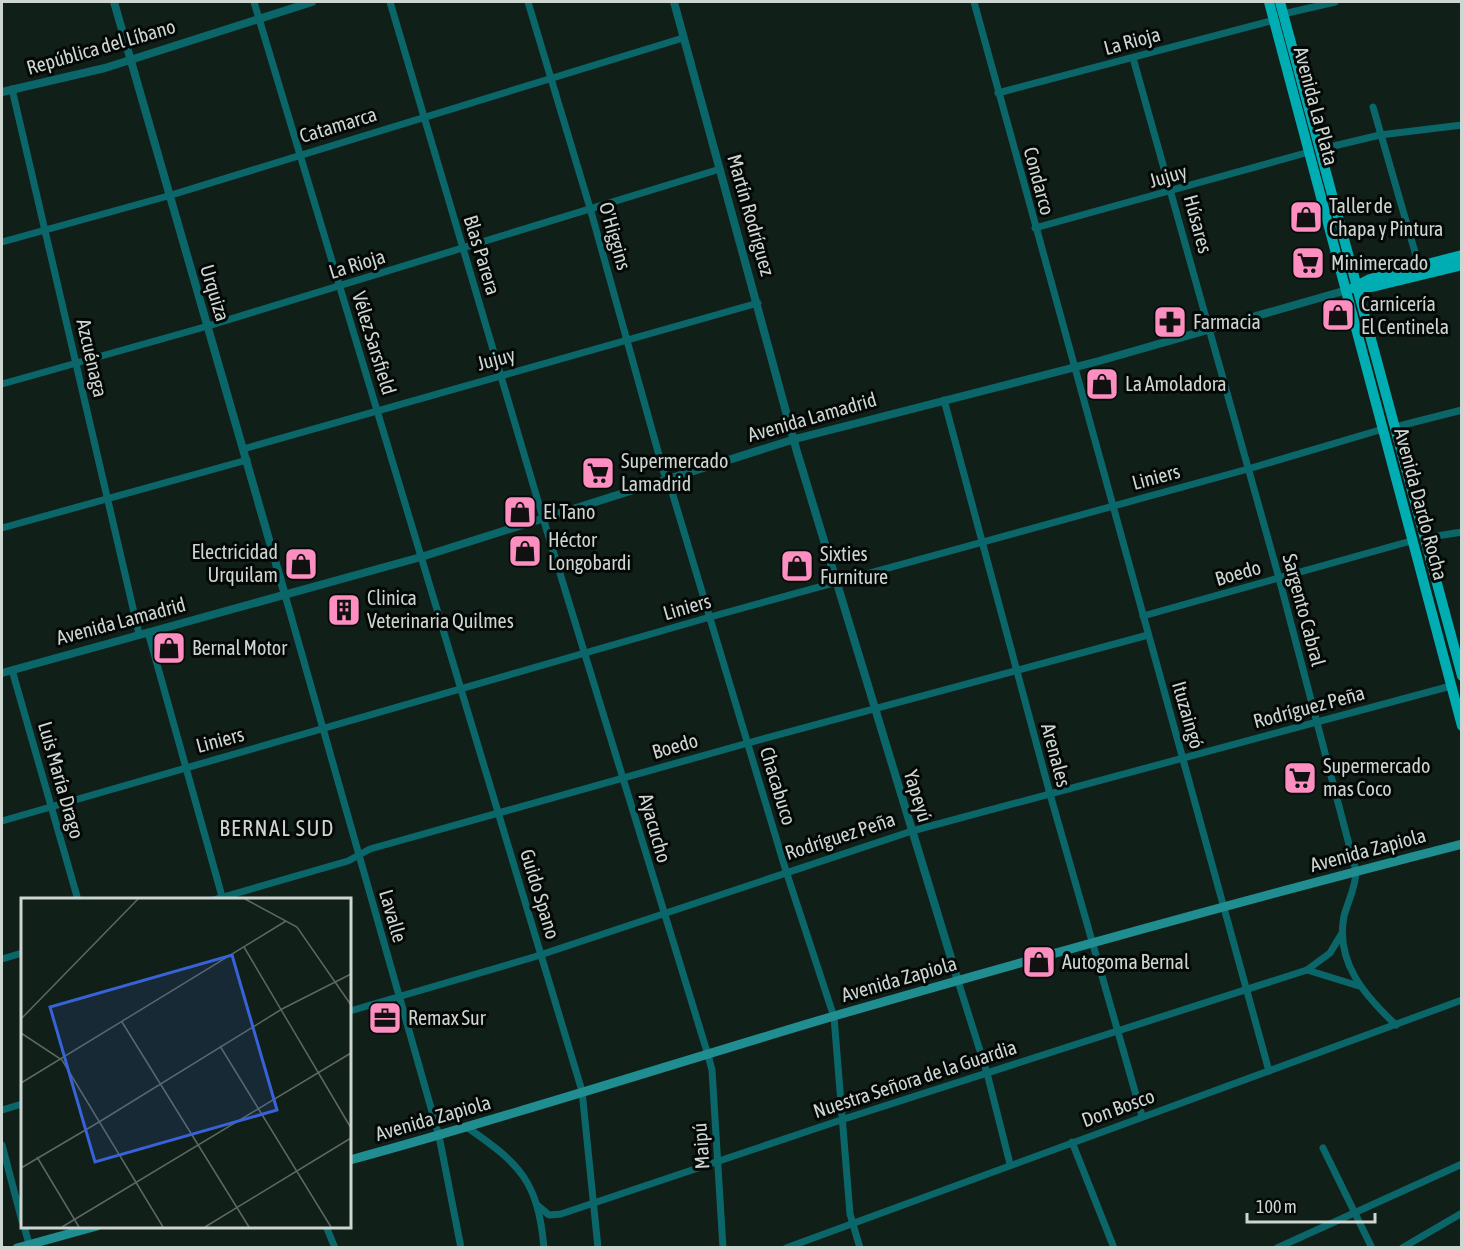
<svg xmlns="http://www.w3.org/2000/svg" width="1463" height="1249" font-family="'Asap Condensed',sans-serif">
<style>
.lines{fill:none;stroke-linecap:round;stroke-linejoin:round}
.minor{stroke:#0b666a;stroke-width:7}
.tertiary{stroke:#0b666a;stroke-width:8}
.secondary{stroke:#208d91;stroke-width:9}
.primary{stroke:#00adb3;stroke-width:10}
.labels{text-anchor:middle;stroke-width:6;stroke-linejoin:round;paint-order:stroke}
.street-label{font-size:20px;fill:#ced6d2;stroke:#040806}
.poi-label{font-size:20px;fill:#ced6d2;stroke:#040806;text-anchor:start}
.quarter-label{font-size:22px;letter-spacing:1.5px;fill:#ced6d2;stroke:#040806}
.inset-road{fill:none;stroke:#5d6863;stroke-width:1.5}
.view{fill:#3862d7;fill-opacity:0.15;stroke:#3862d7;stroke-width:3}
.inset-edge{fill:none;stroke:#ced6d2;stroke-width:3}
</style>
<rect width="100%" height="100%" fill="#111f19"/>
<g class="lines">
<g class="minor">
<path d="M254 2 582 1091 598 1248"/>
<path d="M390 2 543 518 708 1055 712 1070 723 1248"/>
<path d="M528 2 590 208 664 473 672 492 786 871 834 1017 850 1214 860 1248"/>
<path d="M974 2 1269 1071"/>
<path d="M1283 14 1335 2"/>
<path d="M1133 58 1279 578 1356 871C1356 887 1348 901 1344 916 1335 962 1365 996 1396 1025"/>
<path d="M12 89 139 634"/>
<path d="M998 93 1274 20"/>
<path d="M1373 107 1419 266"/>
<path d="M1321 149 1380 135 1462 125"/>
<path d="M1035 228 1309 152"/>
<path d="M2 242 168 196 683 38"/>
<path d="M2 384 208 326 720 169"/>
<path d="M944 400 1050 794 1142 1116"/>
<path d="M1395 427 1462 410"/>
<path d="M243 449 758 303"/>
<path d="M2 528 247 460"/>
<path d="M1424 538 1462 532"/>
<path d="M285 595 439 1136 461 1248"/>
<path d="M1143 616 1411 541"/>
<path d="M148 632 223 900"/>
<path d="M12 670 78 900"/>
<path d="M2 821 710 617 1248 469 1383 429"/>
<path d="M213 900 348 861 370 849 748 743 1148 635"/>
<path d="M2 959 22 953"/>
<path d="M1307 970 1359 986"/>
<path d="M958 981 987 1073 1010 1164"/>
<path d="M350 1011 534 957 912 831 1451 686"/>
<path d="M2 1110 22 1104"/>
<path d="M468 1128C520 1164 538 1181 544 1248"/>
<path d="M1072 1142 1114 1248"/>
<path d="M2 1145 22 1221"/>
<path d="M1323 1148 1372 1248"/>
<path d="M537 1205 549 1215 561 1214 844 1119 1307 970 1330 953 1342 933"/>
<path d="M24 1226 29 1244"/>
<path d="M326 1226 335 1248"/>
<path d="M786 1248 1462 1000"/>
<path d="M1277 1248 1462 1164"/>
<path d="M1402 1248 1462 1213"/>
</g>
<g class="tertiary">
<path d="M114 2 285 595"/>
<path d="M674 2 797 452 958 981"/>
<path d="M2 92 105 68 312 2"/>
<path d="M2 673 421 557 795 439 1099 361 1347 290"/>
</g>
<g class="secondary">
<path d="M350 1160C512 1116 672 1064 834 1016 1042 956 1251 898 1462 844"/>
<path d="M17 1248 97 1226"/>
</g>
<g class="primary">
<path d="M1269 2 1462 726"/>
<path d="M1280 2 1462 676"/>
<path d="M1358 287H1372L1462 265"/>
<path d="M1353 288 1370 279 1462 255"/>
</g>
</g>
<defs>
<g id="shop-square" transform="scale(1.725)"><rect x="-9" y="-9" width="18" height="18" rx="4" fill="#fd8ec0" stroke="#040806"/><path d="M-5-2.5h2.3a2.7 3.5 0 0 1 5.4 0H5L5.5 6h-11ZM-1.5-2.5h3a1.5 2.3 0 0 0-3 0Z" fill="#111"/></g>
<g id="supermarket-square" transform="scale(1.725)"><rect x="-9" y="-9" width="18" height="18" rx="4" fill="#fd8ec0" stroke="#040806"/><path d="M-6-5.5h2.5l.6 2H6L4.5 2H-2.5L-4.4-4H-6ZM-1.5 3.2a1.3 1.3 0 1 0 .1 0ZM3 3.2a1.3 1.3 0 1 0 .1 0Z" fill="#111"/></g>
<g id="pharmacy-square" transform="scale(1.725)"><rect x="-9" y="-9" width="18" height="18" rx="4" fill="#fd8ec0" stroke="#040806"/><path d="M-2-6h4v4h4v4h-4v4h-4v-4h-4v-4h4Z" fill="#111"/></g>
<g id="building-square" transform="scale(1.725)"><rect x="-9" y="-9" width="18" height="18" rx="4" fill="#fd8ec0" stroke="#040806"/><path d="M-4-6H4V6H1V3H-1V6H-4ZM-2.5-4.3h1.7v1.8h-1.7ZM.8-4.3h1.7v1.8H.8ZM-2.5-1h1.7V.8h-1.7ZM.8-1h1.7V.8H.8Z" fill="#111"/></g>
<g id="office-square" transform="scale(1.725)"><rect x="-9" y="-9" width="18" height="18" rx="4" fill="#fd8ec0" stroke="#040806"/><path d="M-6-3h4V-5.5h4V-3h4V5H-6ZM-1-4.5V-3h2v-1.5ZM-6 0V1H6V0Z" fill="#111"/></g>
</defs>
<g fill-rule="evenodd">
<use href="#shop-square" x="1306" y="217"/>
<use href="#supermarket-square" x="1308" y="263"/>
<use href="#shop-square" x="1338" y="315"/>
<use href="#pharmacy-square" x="1170" y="322"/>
<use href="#shop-square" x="1102" y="384"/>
<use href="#supermarket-square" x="598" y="473"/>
<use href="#shop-square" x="520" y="512"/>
<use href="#shop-square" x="525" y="551"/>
<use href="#shop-square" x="301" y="564"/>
<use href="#shop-square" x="797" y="566"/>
<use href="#building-square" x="344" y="610"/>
<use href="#shop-square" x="169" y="648"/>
<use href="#supermarket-square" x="1300" y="778"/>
<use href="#shop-square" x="1039" y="962"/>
<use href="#office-square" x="385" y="1018"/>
</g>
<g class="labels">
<g class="street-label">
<text transform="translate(1132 41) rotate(-15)" y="7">La Rioja</text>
<text transform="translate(101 47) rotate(-16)" y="7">República del Líbano</text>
<text transform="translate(1316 106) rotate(75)" y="7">Avenida La Plata</text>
<text transform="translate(338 125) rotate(-17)" y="7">Catamarca</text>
<text transform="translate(1168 176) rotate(-16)" y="7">Jujuy</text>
<text transform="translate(1039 181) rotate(75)" y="7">Condarco</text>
<text transform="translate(751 215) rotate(74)" y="7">Martín Rodríguez</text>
<text transform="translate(1198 224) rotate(75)" y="7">Húsares</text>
<text transform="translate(615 236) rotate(74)" y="7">O'Higgins</text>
<text transform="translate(482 255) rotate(73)" y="7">Blas Parera</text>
<text transform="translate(357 264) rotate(-17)" y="7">La Rioja</text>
<text transform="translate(215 293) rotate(73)" y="7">Urquiza</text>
<text transform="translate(374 343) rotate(73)" y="7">Vélez Sarsfield</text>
<text transform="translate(92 358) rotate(77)" y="7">Azcuénaga</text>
<text transform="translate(496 359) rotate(-15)" y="7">Jujuy</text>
<text transform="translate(812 417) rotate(-16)" y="7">Avenida Lamadrid</text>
<text transform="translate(1156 477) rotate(-15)" y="7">Liniers</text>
<text transform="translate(1421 504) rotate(75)" y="7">Avenida Dardo Rocha</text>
<text transform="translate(1238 573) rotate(-16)" y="7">Boedo</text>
<text transform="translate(687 607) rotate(-16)" y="7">Liniers</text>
<text transform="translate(1304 610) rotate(75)" y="7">Sargento Cabral</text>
<text transform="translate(121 621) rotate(-15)" y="7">Avenida Lamadrid</text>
<text transform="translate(1309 707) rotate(-15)" y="7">Rodríguez Peña</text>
<text transform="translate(1188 715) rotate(74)" y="7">Ituzaingó</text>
<text transform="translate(220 740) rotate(-15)" y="7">Liniers</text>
<text transform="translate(675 746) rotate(-16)" y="7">Boedo</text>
<text transform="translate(1056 755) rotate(75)" y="7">Arenales</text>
<text transform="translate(61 780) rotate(74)" y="7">Luis María Drago</text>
<text transform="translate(778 786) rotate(73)" y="7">Chacabuco</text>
<text transform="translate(918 796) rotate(73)" y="7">Yapeyú</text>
<text transform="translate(655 828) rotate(74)" y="7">Ayacucho</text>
<text transform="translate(840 836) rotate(-18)" y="7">Rodríguez Peña</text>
<text transform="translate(1368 850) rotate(-15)" y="7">Avenida Zapiola</text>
<text transform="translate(540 894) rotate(73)" y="7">Guido Spano</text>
<text transform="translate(393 916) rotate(74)" y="7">Lavalle</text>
<text transform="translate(899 979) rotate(-16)" y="7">Avenida Zapiola</text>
<text transform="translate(915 1079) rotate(-18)" y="7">Nuestra Señora de la Guardia</text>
<text transform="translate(1118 1108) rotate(-20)" y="7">Don Bosco</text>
<text transform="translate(433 1118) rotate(-16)" y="7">Avenida Zapiola</text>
<text transform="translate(701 1146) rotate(-94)" y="7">Maipú</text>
</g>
<g class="poi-label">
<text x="1329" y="213">Taller de<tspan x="1329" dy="23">Chapa y Pintura</tspan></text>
<text x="1331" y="270">Minimercado</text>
<text x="1361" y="311">Carnicería<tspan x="1361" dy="23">El Centinela</tspan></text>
<text x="1193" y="329">Farmacia</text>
<text x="1125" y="391">La Amoladora</text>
<text x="621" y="468">Supermercado<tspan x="621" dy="23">Lamadrid</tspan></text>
<text x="543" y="519">El Tano</text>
<text x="548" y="547">Héctor<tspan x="548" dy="23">Longobardi</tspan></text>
<text x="278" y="559" text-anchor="end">Electricidad<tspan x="278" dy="23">Urquilam</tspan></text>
<text x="820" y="561">Sixties<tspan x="820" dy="23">Furniture</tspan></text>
<text x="367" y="605">Clinica<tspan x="367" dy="23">Veterinaria Quilmes</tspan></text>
<text x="192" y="655">Bernal Motor</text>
<text x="1323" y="773">Supermercado<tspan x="1323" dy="23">mas Coco</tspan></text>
<text x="1062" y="969">Autogoma Bernal</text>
<text x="408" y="1025">Remax Sur</text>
</g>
<g class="quarter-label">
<text x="277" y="836">BERNAL SUD</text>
</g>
</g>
<g transform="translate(21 898)">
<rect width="330" height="330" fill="#111f19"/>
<path class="inset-road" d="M224 1 276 29 330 107M223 49 330 230M0 121 117 1M101 124 228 329M0 135 41 162 142 329M199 148 310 329M0 185 265 23M78 224 261 111 330 76M16 259 58 329M0 270 78 224M41 329 330 155M184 329 330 240"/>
<path class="view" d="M211 57 256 212 74 264 29 109Z"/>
<rect width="330" height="330" class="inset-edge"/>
</g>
<rect width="1463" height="1249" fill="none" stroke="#ced6d2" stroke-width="6"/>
<path d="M1247 1213v9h128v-9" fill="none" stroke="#ced6d2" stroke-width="3"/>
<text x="1256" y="1213" font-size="18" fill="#ced6d2" stroke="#040806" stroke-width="4.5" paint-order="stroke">100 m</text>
</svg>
